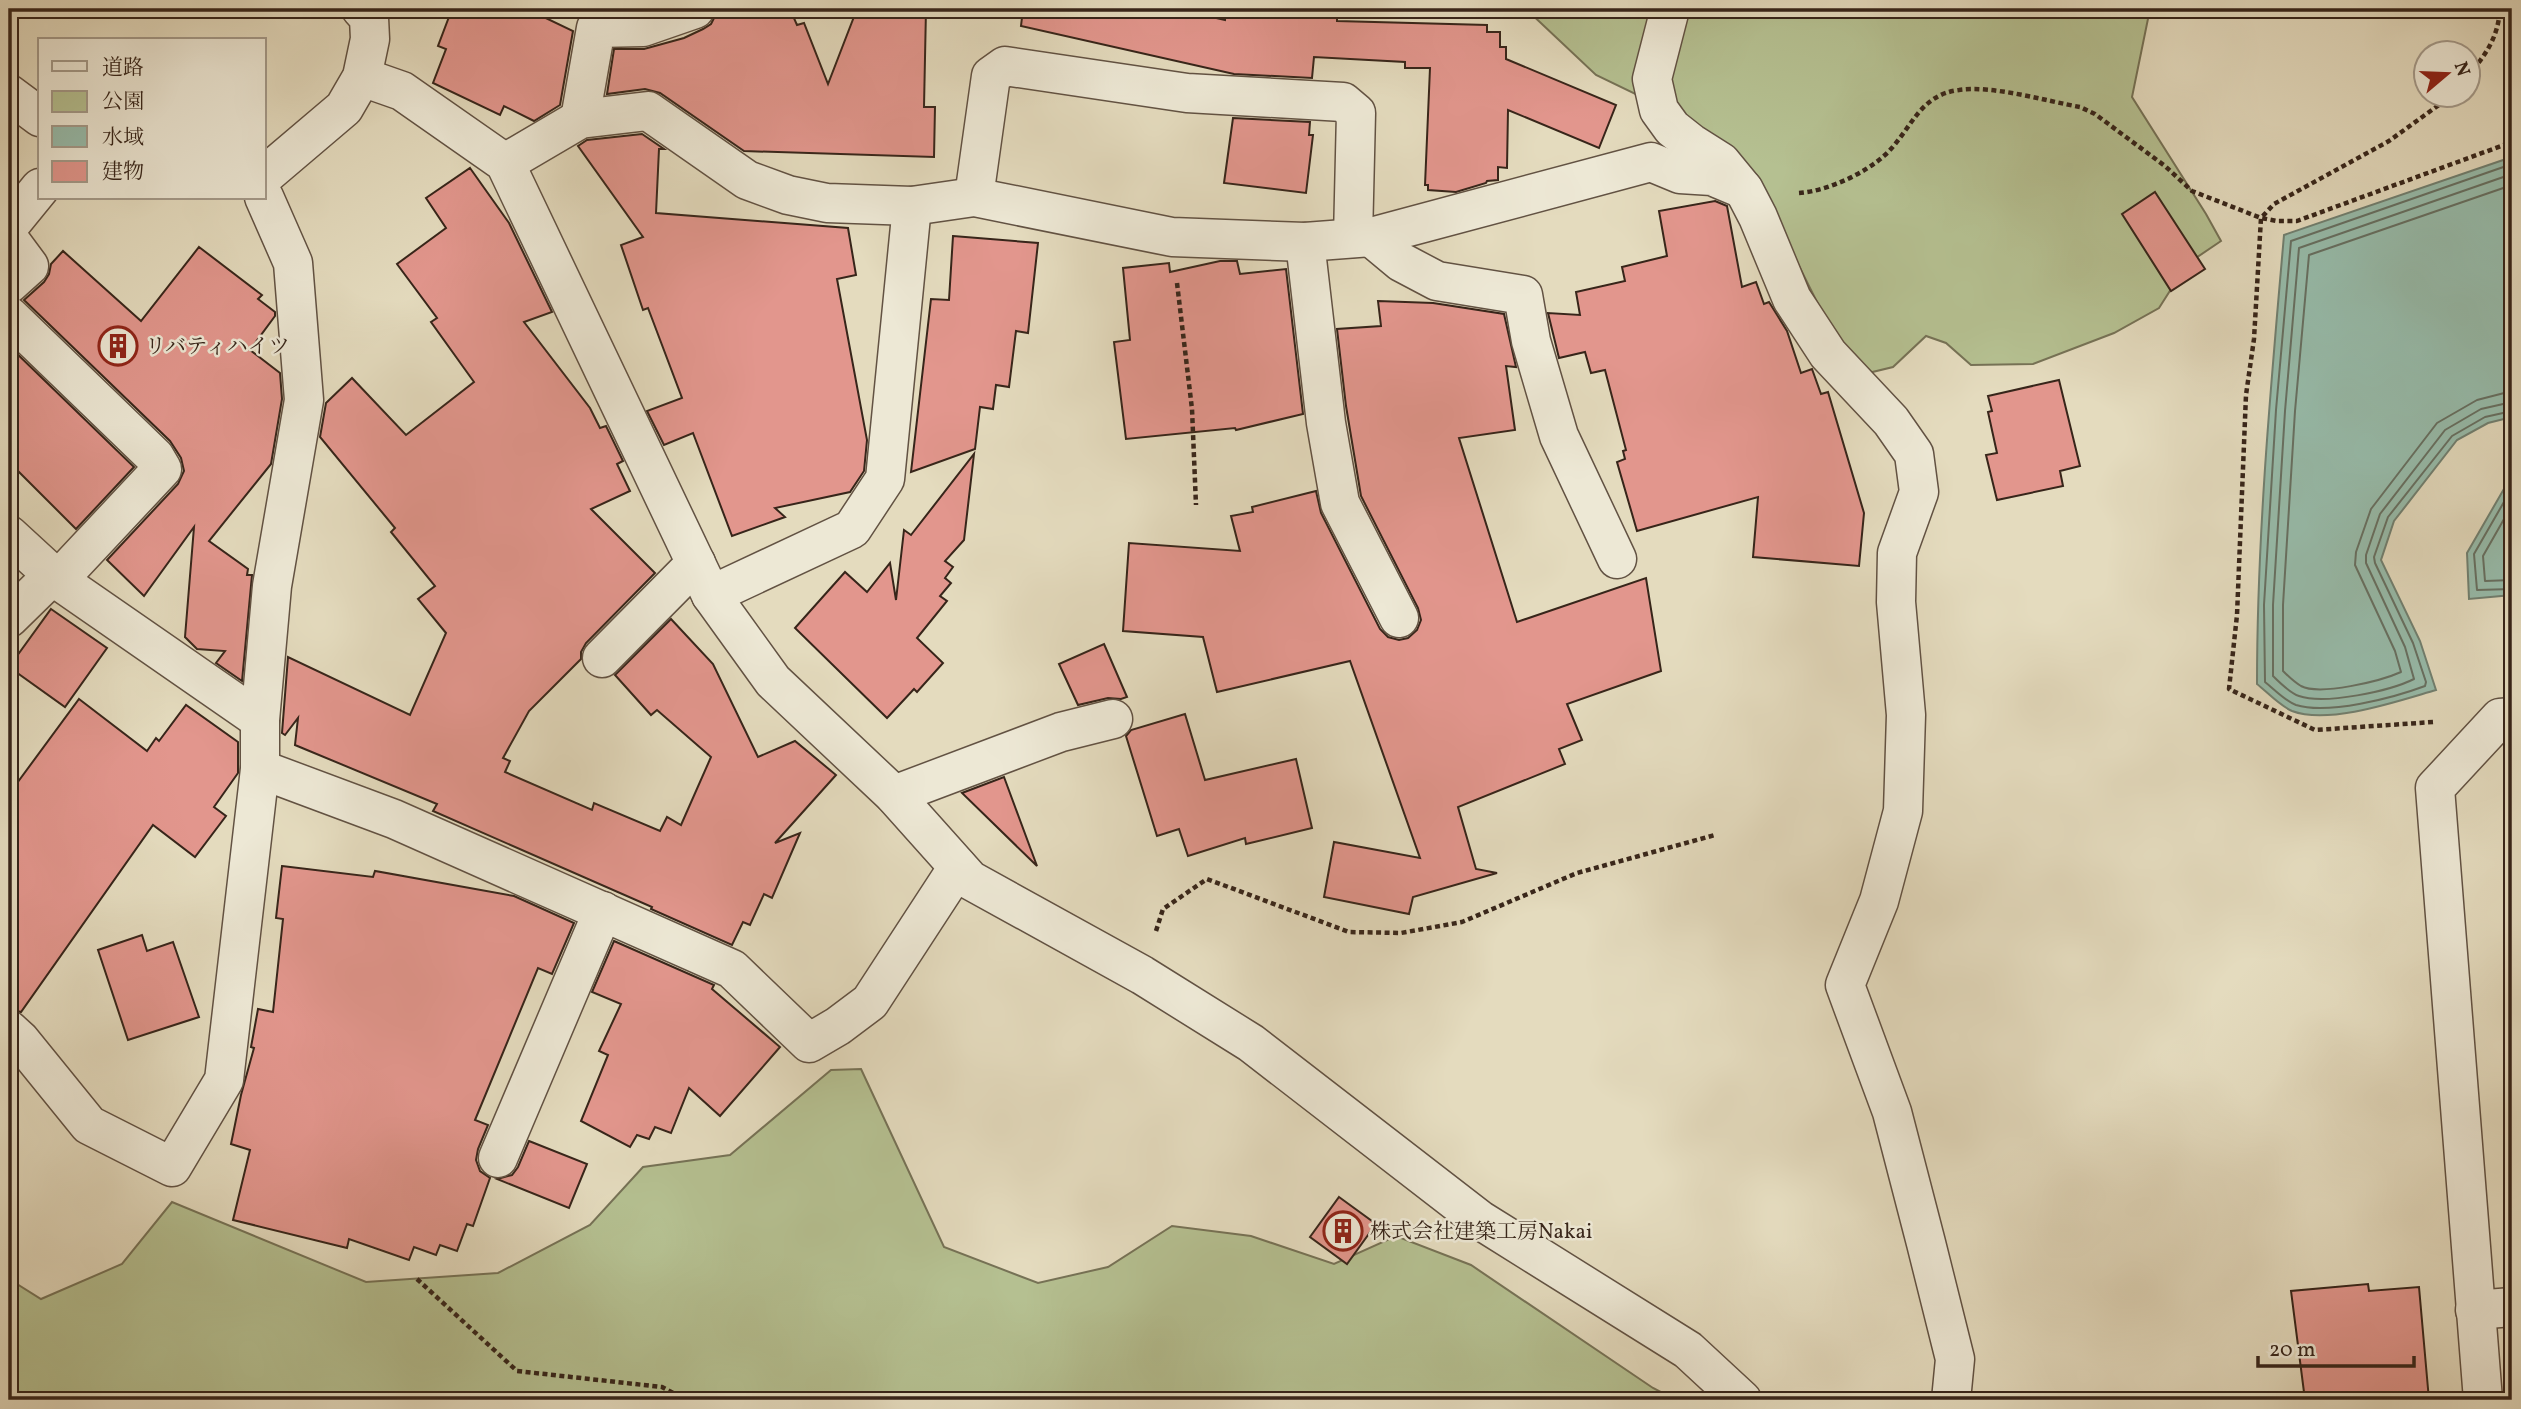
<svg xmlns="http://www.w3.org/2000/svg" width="2521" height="1409" font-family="Vollkorn,'Noto Serif JP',serif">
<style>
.green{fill:#b5c091;stroke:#767256;stroke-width:2}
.water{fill:#97bcab;stroke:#718071;stroke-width:2}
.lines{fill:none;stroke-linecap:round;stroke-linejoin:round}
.shore{stroke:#677062;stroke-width:2}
.building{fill:#e2968d;stroke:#37251a;stroke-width:2}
.minor-casing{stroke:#625243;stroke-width:41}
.path{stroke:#37251a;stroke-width:4.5;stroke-dasharray:5 3.5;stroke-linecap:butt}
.minor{stroke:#ede8d5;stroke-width:38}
.labels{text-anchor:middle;stroke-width:5;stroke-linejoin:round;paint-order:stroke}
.poi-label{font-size:21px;fill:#37251a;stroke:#ede8d5;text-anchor:start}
</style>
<rect width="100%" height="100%" fill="#e4dbbe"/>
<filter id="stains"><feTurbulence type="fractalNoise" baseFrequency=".00286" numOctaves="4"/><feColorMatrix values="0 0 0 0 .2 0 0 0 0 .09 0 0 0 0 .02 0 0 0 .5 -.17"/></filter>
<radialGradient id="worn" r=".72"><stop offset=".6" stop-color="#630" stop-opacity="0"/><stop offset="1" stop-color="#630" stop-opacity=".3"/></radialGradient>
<g class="green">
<path d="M1526 9H2150L2132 97 2206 214 2221 241 2187 264 2159 308 2114 333 2033 364 1971 365 1946 343 1926 336 1893 367 1864 374 1827 322 1792 252 1677 114 1596 75Z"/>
<path d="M861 1069 944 1247 1038 1283 1108 1267 1172 1226 1251 1236 1334 1264 1396 1236 1471 1265 1653 1388 1676 1400H9V1279L41 1299 122 1264 172 1202 366 1282 498 1273 590 1225 643 1167 730 1155 831 1070Z"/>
</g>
<g class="water">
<path d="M2512 157V417L2488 423 2457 440 2394 521 2381 560 2420 641 2436 690C2398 701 2329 725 2292 711 2280 706 2267 692 2257 684 2257 534 2271 384 2284 235Z"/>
<path d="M2512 475V595L2469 599 2467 553Z"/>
</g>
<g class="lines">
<g class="shore">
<path d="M2512 164 2291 241 2276 410 2264 605 2265 682C2274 689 2285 701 2296 705 2328 715 2393 698 2425 686L2426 682 2413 643 2375 563 2374 557 2388 517 2452 436 2485 417 2512 411"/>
<path d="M2512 174 2299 248 2285 411 2273 605V676C2280 683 2290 693 2299 696 2325 705 2390 691 2414 679L2405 647 2366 563V555L2380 514 2445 430 2481 409 2512 402"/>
<path d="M2512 185 2309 255 2295 411 2283 605V671C2288 676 2294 682 2301 686 2320 696 2381 681 2401 672L2395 651 2355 565 2356 552 2371 509 2437 423 2477 400 2512 391"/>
<path d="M2512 488 2474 554 2477 590 2512 589"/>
<path d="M2512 505 2483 556 2485 581 2512 580"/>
</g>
</g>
<g class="building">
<path d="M452 9H527L573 31 560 105 534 121 504 106 500 115 433 83 446 49 438 46Z"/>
<path d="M738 9H790L797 25 804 23 828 84 857 9H926L924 107H935L934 157 744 151 660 93 645 89 607 94 614 49H644L684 38 703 29 711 24 714 18Z"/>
<path d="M1023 9H1177L1225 20 1226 9H1269L1320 11V16L1337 17V21L1487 25V32H1500V47H1506V59L1616 105 1599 148 1508 110 1507 168 1498 167V180L1487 181 1486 183 1456 192 1428 190V185H1425L1430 68H1405V62L1314 57 1312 78 1234 74 1021 26Z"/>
<path d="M1233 118 1310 122 1309 135H1313L1306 193 1224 183Z"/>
<path d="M642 134 664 149H659L656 213 848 228 856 275 837 279 867 440 864 471 850 492 775 508 785 517 732 536 693 433 664 445 647 411 682 398 648 308 643 310 621 245 643 237 578 146 587 140Z"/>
<path d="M470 168 509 223 552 312 524 322 590 408 600 428 606 426 623 461 617 464 630 491 591 509 655 573 586 643 581 652V659L529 711 503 758 510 761 505 772 592 810 594 803 660 831 667 817 681 825 711 757 657 710 651 715 615 675 671 619 713 664 758 757 795 741 836 775 775 843 800 833 772 898 764 894 750 925 743 922 732 945 651 909 652 907 433 811 437 804 295 745 298 718 285 735 282 733 288 657 410 715 446 633 418 599 435 586 391 532 395 528 320 437 326 403 352 378 406 435 474 382 431 322 437 318 397 264 446 228 426 198Z"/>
<path d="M2155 192 2205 269 2171 291 2122 214Z"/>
<path d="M1715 201 1727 206 1742 287 1756 282 1764 304 1769 302 1787 331 1801 373 1812 369 1821 394 1828 392 1864 513 1859 566 1753 557 1758 497 1637 531 1617 462 1625 459 1623 451 1626 450 1605 370 1591 373 1585 352 1559 358 1548 313 1580 315 1576 292 1625 281 1622 267 1667 256 1659 211Z"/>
<path d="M953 236 1038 243 1028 333 1016 331 1009 387 996 385 993 409 980 407 975 449 911 472 931 299 949 300Z"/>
<path d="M199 247 262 295 258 299 275 312V316L250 350 280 373 282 399 271 464 209 541 248 569 247 575H252L242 681 216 663 225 651 197 649 185 637 194 527 144 596 107 560 178 484 184 471 181 458 170 441 24 300 44 282 49 274 51 264 63 251 141 321Z"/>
<path d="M1220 261H1237L1240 274 1286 269 1303 414 1236 430 1235 428 1126 439 1114 342 1130 340 1123 268 1169 263 1170 272Z"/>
<path d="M1378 301 1433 303 1504 314 1516 367 1506 366 1515 430 1459 438 1517 622 1646 578 1661 671 1567 704 1582 740 1559 749 1565 764 1458 807 1476 869 1497 873 1413 897 1409 914 1324 897 1334 842 1420 858 1350 661 1217 692 1203 637 1123 631 1129 543 1240 551 1231 516 1253 512 1252 507 1316 491 1321 513 1380 629 1388 637 1399 640 1408 638 1417 630 1421 620 1418 608 1361 496 1346 406 1337 329 1381 326Z"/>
<path d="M9 346 134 467 76 529 9 462Z"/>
<path d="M2059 380 2080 466 2060 471 2063 486 1997 500 1986 455 1997 453 1988 412 1992 411 1988 396Z"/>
<path d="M974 454 964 540 945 561 953 567 945 578 951 583 940 596 947 601 917 638 943 663 917 692 914 689 887 718 795 628 845 572 867 592 890 563 896 600 904 530 911 535Z"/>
<path d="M51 609 107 648 65 707 9 667Z"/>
<path d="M1104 644 1127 697 1121 699 1108 698 1078 705 1059 664Z"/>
<path d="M79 699 147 751 156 738 159 741 186 705 238 742V773L214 807 226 816 195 857 153 825 21 1012 9 1009V794Z"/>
<path d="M1185 714 1205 780 1296 759 1312 828 1246 844 1245 838 1188 856 1179 829 1157 836 1126 736 1131 730Z"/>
<path d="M1004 777 1037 866 962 793Z"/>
<path d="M282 866 373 877 375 871 514 896 574 923 552 974 538 968 475 1120 488 1125 478 1149 476 1160 480 1171 490 1178 473 1226 467 1224 457 1251 440 1245 436 1255 414 1247 409 1260 349 1239 347 1248 233 1220 250 1150 231 1144 241 1095 254 1048 251 1047 258 1009 273 1012 283 919 276 918Z"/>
<path d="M142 935 147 951 173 942 199 1017 128 1040 98 950Z"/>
<path d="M614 941 714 985 712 989 780 1047 720 1116 689 1088 671 1133 655 1127 649 1139 637 1135 630 1147 581 1121 608 1055 599 1051 621 1004 592 992Z"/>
<path d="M529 1141 587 1164 569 1208 497 1179 512 1175 518 1167Z"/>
<path d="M1339 1197 1376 1224 1347 1264 1310 1237Z"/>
<path d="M2368 1284 2369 1291 2419 1287 2429 1400H2305L2291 1291Z"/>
</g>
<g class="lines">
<g class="minor-casing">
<g id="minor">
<path d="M1670 9 1652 79 1659 110 1672 128 1691 143 1721 162 1744 190 1758 217 1792 299 1828 354 1891 421 1914 454 1919 492 1897 553 1896 602 1906 715 1903 811 1879 901 1845 985 1892 1112 1926 1243 1955 1359 1951 1400"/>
<path d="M362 77 402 91 505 163 711 595 773 681 894 795 970 880 1142 975 1251 1043 1480 1220 1688 1350 1742 1400"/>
<path d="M9 94 40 117"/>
<path d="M580 119 596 28 643 27 695 9"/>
<path d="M505 163 580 119 648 111 747 180 788 195 827 203 912 206 974 197 1172 237 1305 242 1371 237 1651 162 1680 174 1712 176 1743 189"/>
<path d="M264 176 344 108 362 77 370 39 369 18 361 9"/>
<path d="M974 197 991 76 1005 66 1187 93 1343 102 1356 113 1353 238"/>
<path d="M9 226 40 188"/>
<path d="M1371 237 1401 262 1437 281 1523 295 1531 341 1559 436 1617 559"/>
<path d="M9 239 29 266 9 284"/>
<path d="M1305 242 1326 423 1340 503 1399 618"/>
<path d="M9 316 155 457 162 469 58 580"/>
<path d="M9 535 58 580 260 720"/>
<path d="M711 595 852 529 885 479 912 206"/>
<path d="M9 618 53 575"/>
<path d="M602 658 696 563"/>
<path d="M260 769 394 819 732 969 809 1043 838 1026 870 1002 958 867"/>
<path d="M894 795 1061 732 1113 719"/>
<path d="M9 1030 20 1040 89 1125 172 1167 224 1080 260 769V720L272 586 304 400 293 263 264 197"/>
<path d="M498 1158 603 911"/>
<path d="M2475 1310 2512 1307"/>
<path d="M2483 1400 2435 788 2500 718 2512 717"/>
</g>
</g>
<g class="path">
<path d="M2468 76C2486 54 2498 38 2500 9"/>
<path d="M1799 193C1827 191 1864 174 1885 155 1911 131 1918 95 1959 90 1993 85 2046 101 2080 107L2095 114 2165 166 2192 191 2261 218 2277 221H2297L2512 142"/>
<path d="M1177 283 1192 409 1196 505"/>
<path d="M2433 722 2315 730 2229 689 2237 615 2246 395 2254 339 2261 218 2274 204 2389 141 2454 94"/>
<path d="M1156 931 1163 909 1207 879 1349 932 1401 933 1462 922 1577 873 1715 835"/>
<path d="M417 1279 517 1371 662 1387 686 1400"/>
</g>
<use href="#minor" class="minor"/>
</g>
<defs>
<g id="building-ring" transform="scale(2.0125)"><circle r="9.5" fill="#ede8d5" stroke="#8f2418" stroke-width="1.5"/><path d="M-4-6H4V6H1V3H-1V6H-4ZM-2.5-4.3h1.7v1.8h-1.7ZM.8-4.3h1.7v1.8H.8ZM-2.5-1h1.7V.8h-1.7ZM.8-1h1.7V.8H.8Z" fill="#8f2418"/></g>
</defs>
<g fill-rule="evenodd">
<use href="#building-ring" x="118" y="346"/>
<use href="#building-ring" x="1343" y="1231"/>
</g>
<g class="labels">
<g class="poi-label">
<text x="145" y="353">リバティハイツ</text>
<text x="1370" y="1238">株式会社建築工房Nakai</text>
</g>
</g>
<rect width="2521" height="1409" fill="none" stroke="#e4dbbe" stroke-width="35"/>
<rect x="10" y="10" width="2500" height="1388" fill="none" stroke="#37251a" stroke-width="3.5"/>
<rect x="18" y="18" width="2486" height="1374" fill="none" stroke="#37251a" stroke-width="2"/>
<rect x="38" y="38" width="228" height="161" fill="#ede8d5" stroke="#a49a8a" stroke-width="2"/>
<rect x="52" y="61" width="35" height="10" fill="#ede8d5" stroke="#a49a8a" stroke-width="2"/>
<text x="102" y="74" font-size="21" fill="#37251a">道路</text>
<rect x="52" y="91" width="35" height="21" fill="#b5c091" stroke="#a49a8a" stroke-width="2"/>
<text x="102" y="108" font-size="21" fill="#37251a">公園</text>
<rect x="52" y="126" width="35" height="21" fill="#97bcab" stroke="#a49a8a" stroke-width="2"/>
<text x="102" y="144" font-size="21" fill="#37251a">水域</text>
<rect x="52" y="161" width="35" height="21" fill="#e2968d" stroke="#a49a8a" stroke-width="2"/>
<text x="102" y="178" font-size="21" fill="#37251a">建物</text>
<g transform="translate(2447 74) rotate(71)"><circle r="33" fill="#ede8d5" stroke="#a49a8a" stroke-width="2"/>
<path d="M0-5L12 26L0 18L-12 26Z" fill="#8f2418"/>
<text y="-10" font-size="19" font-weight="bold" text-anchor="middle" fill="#37251a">N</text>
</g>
<path d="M2258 1356v10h156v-10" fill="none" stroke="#37251a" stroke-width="3.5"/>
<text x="2269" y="1356" font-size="21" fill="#37251a" stroke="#ede8d5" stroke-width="5" paint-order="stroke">20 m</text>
<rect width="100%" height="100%" filter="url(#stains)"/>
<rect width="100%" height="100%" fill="url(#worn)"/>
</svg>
